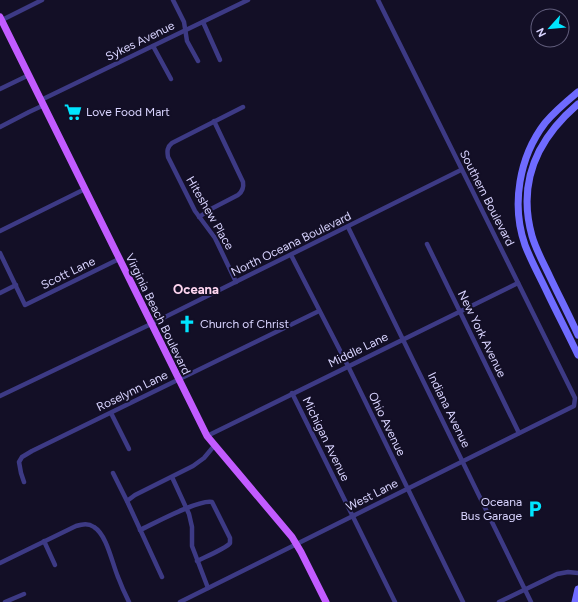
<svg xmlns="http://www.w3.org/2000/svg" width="578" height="602" font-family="Figtree,sans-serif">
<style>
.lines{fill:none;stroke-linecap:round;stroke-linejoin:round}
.minor{stroke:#3d3a85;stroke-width:4.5}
.secondary{stroke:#6f6bff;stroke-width:7}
.primary{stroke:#c25bff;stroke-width:7}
.labels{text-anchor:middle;stroke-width:4;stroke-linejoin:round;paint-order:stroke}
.street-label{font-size:12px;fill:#d9d4ff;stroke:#130f26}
.poi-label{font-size:12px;fill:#d9d4ff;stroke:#130f26;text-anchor:start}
.neighbourhood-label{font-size:13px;font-weight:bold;fill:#ffd6f0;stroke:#130f26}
</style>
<rect width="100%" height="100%" fill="#130f26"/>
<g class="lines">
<g class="minor">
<path d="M173 0 184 22 187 41 198 61"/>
<path d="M2 20 42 0"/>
<path d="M203 22 220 60"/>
<path d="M153 46 171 79"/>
<path d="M0 89 29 75"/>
<path d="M41 100 248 0"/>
<path d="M0 127 29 112 44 105"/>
<path d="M199 217 211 209 238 195C242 192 244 188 243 182L214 121"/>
<path d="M348 227 531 602"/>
<path d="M0 231 85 189"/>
<path d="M427 244 519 433"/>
<path d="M0 253 25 305 119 259"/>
<path d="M291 255 348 366 463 602"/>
<path d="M236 282 215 238 195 211 168 157C167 151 167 147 172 143L243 107"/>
<path d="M0 293 16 285"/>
<path d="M292 393 395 602"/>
<path d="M0 396 151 324 461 170"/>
<path d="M111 413 129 449"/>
<path d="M207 436 518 283"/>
<path d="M113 473 127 501 162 577"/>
<path d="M172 477 189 514 192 527V546L208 588"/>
<path d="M24 482 21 473 19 462 22 457 32 451 319 311"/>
<path d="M127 501 135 495 193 466 204 458 214 446"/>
<path d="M140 530C153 524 199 499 212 502L230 538V543C227 548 205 557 197 561"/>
<path d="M44 541 55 565"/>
<path d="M0 563 76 526C83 524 88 523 94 527 107 535 112 563 118 577 121 585 125 594 129 602"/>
<path d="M5 602 24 594"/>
<path d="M180 602 574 406 575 398 378 0"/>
<path d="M499 602 557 574 568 572 578 573"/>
</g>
<g class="secondary">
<path d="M578 92C566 102 555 111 545 123 519 157 511 205 525 245 531 261 540 277 547 292 557 313 568 334 578 355"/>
<path d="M578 104C537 139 517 182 532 236 536 250 544 264 550 277 559 296 569 315 578 335"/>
<path d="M575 602 578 589"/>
</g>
<path class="primary" d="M0 17 207 436 292 537 301 552 326 602"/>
</g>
<defs>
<g id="supermarket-bare" transform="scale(1.38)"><path d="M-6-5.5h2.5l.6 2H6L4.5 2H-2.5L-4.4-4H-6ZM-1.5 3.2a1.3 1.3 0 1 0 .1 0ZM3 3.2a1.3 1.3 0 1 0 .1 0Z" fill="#00e5ff" stroke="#130f26" stroke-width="2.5" paint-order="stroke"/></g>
<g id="church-bare" transform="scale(1.38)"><path d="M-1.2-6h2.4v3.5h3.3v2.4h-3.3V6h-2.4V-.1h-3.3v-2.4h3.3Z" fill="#00e5ff" stroke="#130f26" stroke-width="2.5" paint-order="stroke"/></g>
<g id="parking-bare" transform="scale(1.38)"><path d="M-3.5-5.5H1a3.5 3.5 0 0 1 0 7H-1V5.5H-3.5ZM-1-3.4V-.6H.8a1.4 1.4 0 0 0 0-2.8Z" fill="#00e5ff" stroke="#130f26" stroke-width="2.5" paint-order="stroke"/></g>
</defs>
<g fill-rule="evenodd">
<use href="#supermarket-bare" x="73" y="112"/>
<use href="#church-bare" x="187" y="324"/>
<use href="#parking-bare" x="535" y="509"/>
</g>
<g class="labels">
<g class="street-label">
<text transform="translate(140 41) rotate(-26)" y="4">Sykes Avenue</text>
<text transform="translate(487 198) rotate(63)" y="4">Southern Boulevard</text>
<text transform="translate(210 213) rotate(60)" y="4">Hiteshew Place</text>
<text transform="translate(291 244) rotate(-26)" y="4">North Oceana Boulevard</text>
<text transform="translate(68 273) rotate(-26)" y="4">Scott Lane</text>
<text transform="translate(158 314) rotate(64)" y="4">Virginia Beach Boulevard</text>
<text transform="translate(482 334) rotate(64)" y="4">New York Avenue</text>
<text transform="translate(358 350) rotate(-26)" y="4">Middle Lane</text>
<text transform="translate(132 391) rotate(-26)" y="4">Roselynn Lane</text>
<text transform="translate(449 410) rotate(64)" y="4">Indiana Avenue</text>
<text transform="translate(387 424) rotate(64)" y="4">Ohio Avenue</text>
<text transform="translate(326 439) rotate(64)" y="4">Michigan Avenue</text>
<text transform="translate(372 495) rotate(-27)" y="4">West Lane</text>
</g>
<g class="poi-label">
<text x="86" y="116">Love Food Mart</text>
<text x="200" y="328">Church of Christ</text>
<text x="522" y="506" text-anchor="end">Oceana<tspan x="522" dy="14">Bus Garage</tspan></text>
</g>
<g class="neighbourhood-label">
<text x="196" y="294">Oceana</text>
</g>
</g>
<g transform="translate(550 28) rotate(243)"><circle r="19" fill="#130f26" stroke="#625e7d"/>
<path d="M0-3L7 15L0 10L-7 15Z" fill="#00e5ff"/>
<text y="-6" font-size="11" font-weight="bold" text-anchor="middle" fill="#d9d4ff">N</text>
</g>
</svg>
